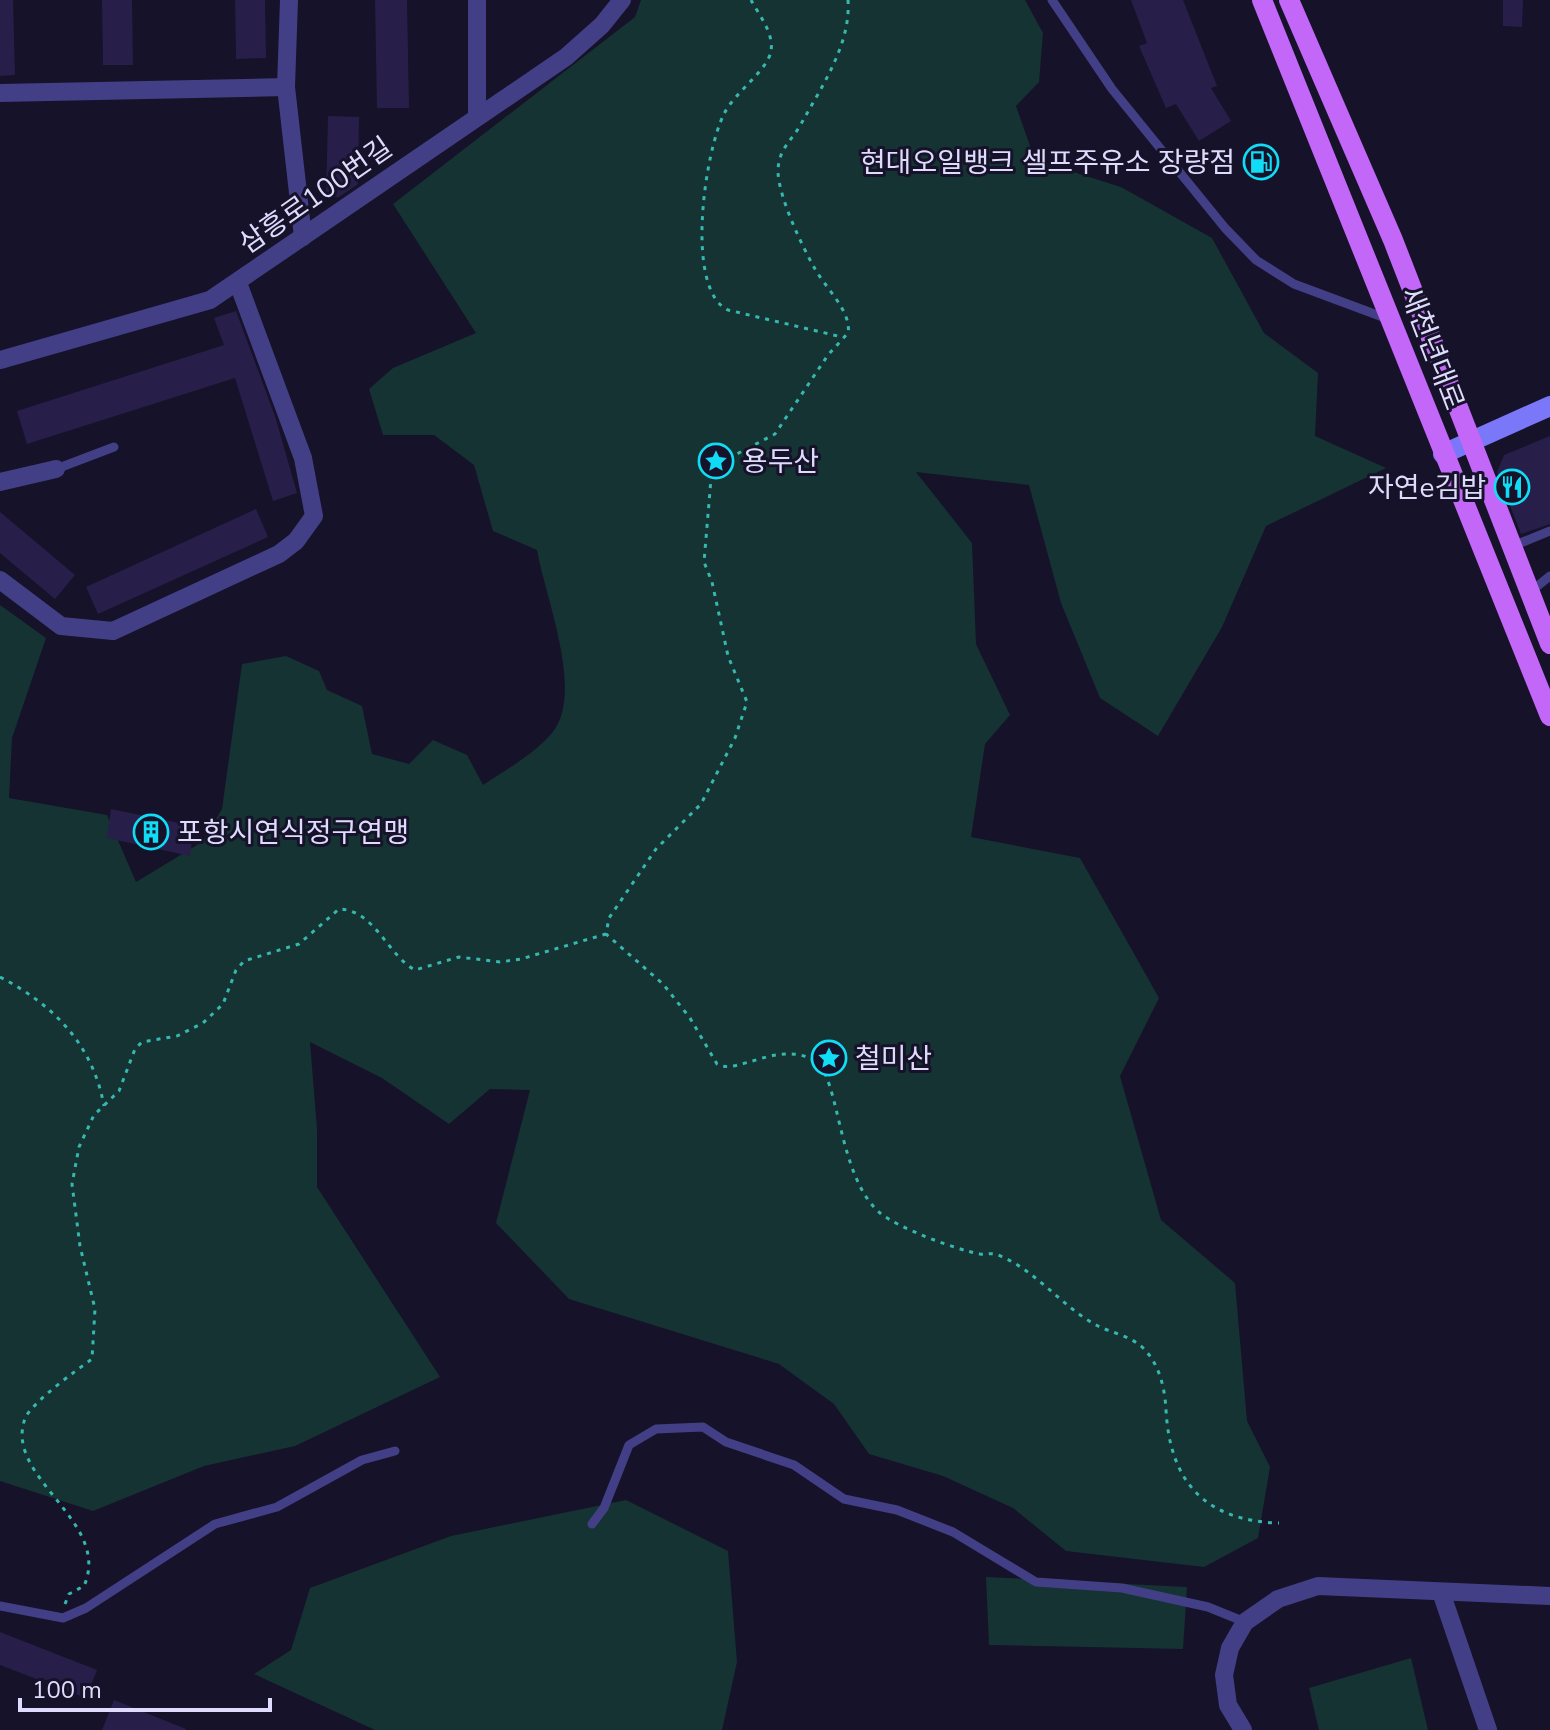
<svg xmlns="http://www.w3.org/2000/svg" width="1550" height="1730" font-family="'Nunito Sans','Noto Sans KR',sans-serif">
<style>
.green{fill:#153332}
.building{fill:#271f49}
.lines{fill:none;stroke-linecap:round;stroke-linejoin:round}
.path{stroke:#36b7af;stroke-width:3;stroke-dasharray:4 6;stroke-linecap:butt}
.lane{stroke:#423f86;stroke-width:9}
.street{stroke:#423f86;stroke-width:18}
.secondary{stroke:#7a77f9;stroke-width:20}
.primary{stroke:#c267f8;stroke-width:20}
.labels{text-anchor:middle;stroke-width:6;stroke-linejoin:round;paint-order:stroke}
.poi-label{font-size:28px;fill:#dfdbfd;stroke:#161229;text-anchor:start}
.street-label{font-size:28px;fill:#dfdbfd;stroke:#161229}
</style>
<rect width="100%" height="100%" fill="#161229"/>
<g class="green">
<path d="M641 0H1025L1043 33 1039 82 1016 106 1035 160 1121 187 1212 238 1264 333 1318 373 1315 436 1386 468 1266 526 1222 627 1158 736 1100 698 1061 603 1029 485 916 472 972 543 976 644 1010 715 985 744 971 837 1080 858 1159 998 1120 1076 1161 1220 1235 1283 1247 1421 1270 1467 1258 1538 1204 1567 1066 1551 1013 1508 943 1476 869 1454 834 1404 779 1364 569 1299 496 1223 530 1090 490 1089 449 1124 382 1078 310 1042 317 1129V1187L440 1377 295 1446 204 1466 93 1511 0 1481V605L46 638 12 738 9 798 107 815 136 882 202 842 222 809 242 664 286 656 319 671 327 690 362 706 372 754 409 764 433 740 467 755 483 785C507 769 533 755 552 733 585 693 545 597 537 550L493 531 474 465 434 435H383L369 389 393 368 476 333 393 204 635 17Z"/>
<path d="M626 1500 728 1551 737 1662 722 1730H375L254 1674 291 1650 310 1588 451 1536Z"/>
<path d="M986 1577 1187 1587 1183 1649 989 1645Z"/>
<path d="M1411 1658 1428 1730H1319L1309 1688Z"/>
</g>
<g class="building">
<path d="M0 0H13L15 75 0 76Z"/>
<path d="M102 0H132L133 65H103Z"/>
<path d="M235 0H265L266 58 236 59Z"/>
<path d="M375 0H407L409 108H377Z"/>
<path d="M1131 0H1183L1217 86 1211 88 1231 121 1199 141 1176 104 1166 108 1139 46 1147 43Z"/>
<path d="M1503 0H1523L1522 27 1503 26Z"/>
<path d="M328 116 359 117 358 184 339 197H326Z"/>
<path d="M236 311 275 416 297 493 273 501 235 378 27 444 17 411 224 345 214 318Z"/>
<path d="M1550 436V524L1521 534 1497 472 1504 455Z"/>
<path d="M256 509 268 537 98 614 86 587Z"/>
<path d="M0 512 75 575 55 599 0 553Z"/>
<path d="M111 809 194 826 190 856 107 838Z"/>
<path d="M0 1632 97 1670 86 1698 0 1665Z"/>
<path d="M114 1700 186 1729V1730H102Z"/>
</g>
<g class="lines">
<g class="path">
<path d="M751 0C759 15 774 33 771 51 768 70 734 93 724 114 705 151 684 289 728 310L842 337"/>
<path d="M848 0C851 44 822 86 801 124 791 142 778 149 778 172 779 198 802 246 815 269 825 287 852 312 848 333L828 355 775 434 712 467 704 562 712 582 728 656 747 702 735 738 701 804 656 849 609 918 606 934 663 984 690 1018 717 1064C737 1076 779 1039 815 1061 840 1076 837 1176 880 1213 898 1228 957 1250 980 1254 987 1255 992 1252 998 1255 1036 1270 1061 1306 1096 1325 1111 1333 1132 1336 1144 1349 1160 1365 1165 1390 1166 1410 1170 1484 1207 1521 1279 1523"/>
<path d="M0 977C54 1005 93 1045 104 1106"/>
<path d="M65 1604 69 1594 84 1586C113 1520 0 1477 26 1416 38 1398 74 1372 92 1359L95 1309 80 1246 72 1184 79 1147 94 1115 119 1091 135 1049 142 1042 177 1036 203 1023 223 1004 236 970 244 961 299 944 339 909C375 910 388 956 415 970L459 957 500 962 521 959 606 934"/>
</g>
<g class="lane">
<path d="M1052 0 1112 89 1225 228 1256 260 1294 284 1388 319"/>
<path d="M56 469 114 447"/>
<path d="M1513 546 1550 531"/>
<path d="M1530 592 1550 576"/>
<path d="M592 1524 604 1508 629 1445 656 1429 703 1427 726 1442 794 1465 844 1499 897 1510 953 1532 1036 1582 1122 1588 1208 1607 1245 1622"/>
<path d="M0 1606 63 1618 86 1608 215 1524 277 1507 362 1460 395 1451"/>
</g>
<g class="street">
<path d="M289 0 286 87 303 237"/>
<path d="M0 93 286 87"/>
<path d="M477 117V0"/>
<path d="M0 360 210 300 566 57 602 25 622 0"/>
<path d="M0 482 56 469"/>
<path d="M0 580 61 626 113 631 279 554 296 541 314 516 303 458 238 283"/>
<path d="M1441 1592 1488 1730"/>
<path d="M1243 1730 1228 1705 1224 1675 1230 1648 1245 1622 1278 1599 1318 1586 1550 1596"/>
</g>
<path class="secondary" d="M1443 454 1550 406"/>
<g class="primary">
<path d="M1262 0 1550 716"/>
<path d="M1289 0 1393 240 1550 644"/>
</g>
</g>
<defs>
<g id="fuel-ring" transform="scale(1.8)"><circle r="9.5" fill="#161229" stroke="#10ddf5" stroke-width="1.5"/><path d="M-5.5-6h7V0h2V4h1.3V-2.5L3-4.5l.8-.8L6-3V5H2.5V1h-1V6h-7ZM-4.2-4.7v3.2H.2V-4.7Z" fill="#10ddf5"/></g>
<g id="sight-ring" transform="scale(1.8)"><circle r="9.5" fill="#161229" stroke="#10ddf5" stroke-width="1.5"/><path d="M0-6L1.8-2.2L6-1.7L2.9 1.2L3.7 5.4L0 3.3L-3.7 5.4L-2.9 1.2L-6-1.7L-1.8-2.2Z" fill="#10ddf5"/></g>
<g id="restaurant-ring" transform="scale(1.8)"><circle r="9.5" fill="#161229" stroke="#10ddf5" stroke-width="1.5"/><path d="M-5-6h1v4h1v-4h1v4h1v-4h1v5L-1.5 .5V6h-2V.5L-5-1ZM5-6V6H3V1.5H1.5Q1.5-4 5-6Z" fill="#10ddf5"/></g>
<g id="building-ring" transform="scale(1.8)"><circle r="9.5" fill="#161229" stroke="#10ddf5" stroke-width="1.5"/><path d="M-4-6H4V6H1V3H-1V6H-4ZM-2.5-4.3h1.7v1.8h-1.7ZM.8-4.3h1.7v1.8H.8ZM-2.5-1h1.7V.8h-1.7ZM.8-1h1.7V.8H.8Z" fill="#10ddf5"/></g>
</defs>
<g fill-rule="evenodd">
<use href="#fuel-ring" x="1261" y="162"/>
<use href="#sight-ring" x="716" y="461"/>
<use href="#restaurant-ring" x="1512" y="487"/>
<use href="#building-ring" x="151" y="832"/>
<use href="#sight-ring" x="829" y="1058"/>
</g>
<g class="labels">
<g class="poi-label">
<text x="1235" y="172" text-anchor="end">현대오일뱅크 셀프주유소 장량점</text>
<text x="742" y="471">용두산</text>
<text x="1486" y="497" text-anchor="end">자연e김밥</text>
<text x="177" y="842">포항시연식정구연맹</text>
<text x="855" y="1068">철미산</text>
</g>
<g class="street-label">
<text transform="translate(315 195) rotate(-35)" y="10">삼흥로100번길</text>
<text transform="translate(1433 348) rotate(69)" y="10">새천년대로</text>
</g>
</g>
<path d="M20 1698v12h250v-12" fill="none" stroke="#dfdbfd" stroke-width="4"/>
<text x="32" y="1698" font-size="24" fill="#dfdbfd" stroke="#161229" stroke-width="6" paint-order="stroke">100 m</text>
</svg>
